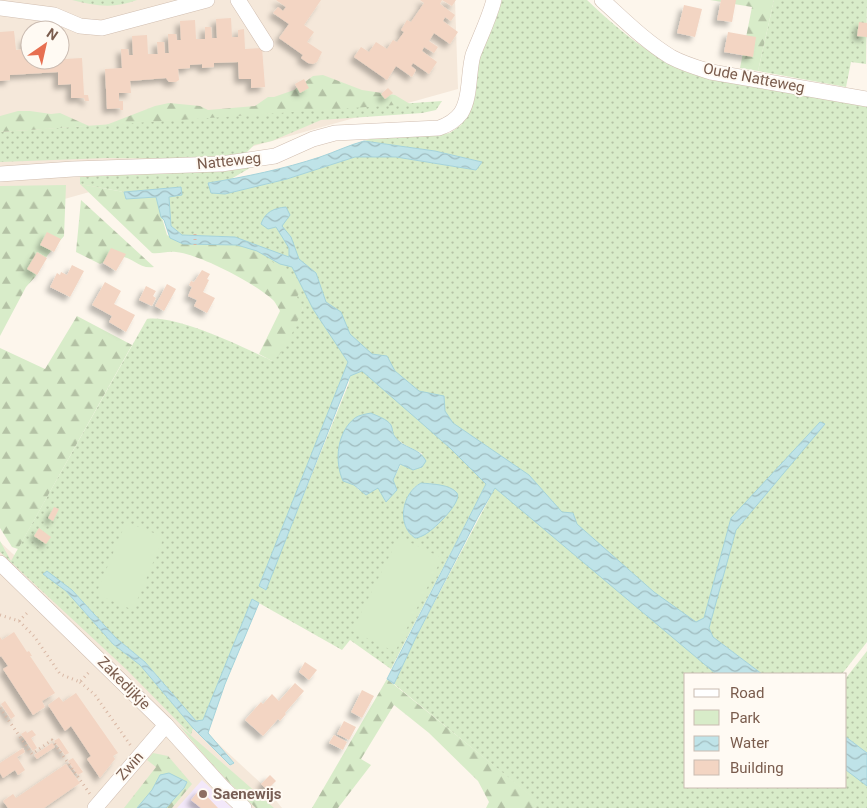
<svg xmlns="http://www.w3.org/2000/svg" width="867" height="808" font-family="Roboto,sans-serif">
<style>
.residential{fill:#f5e8da;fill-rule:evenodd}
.education{fill:#f3e8fa}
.grass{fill:url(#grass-dots);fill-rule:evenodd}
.forest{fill:url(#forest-firs)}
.park{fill:#d8ecc9}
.water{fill:url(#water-waves);stroke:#a5d3da}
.building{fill:#f3d5c3;filter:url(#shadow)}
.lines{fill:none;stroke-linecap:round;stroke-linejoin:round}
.minor-casing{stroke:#d1beb0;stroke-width:16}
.path{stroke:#d9b8a5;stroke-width:3;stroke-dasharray:1 4;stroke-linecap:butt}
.minor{stroke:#fff;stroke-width:15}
.education-dot{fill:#8d6e63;stroke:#fffaf3;stroke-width:2}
.labels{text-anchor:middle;stroke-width:4;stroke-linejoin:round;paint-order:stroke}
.street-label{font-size:15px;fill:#7a5c4d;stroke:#fffaf3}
.education-label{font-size:15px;font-weight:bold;fill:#785e54;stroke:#fffaf3;text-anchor:start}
</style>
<defs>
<pattern id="grass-dots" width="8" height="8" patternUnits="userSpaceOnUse" patternTransform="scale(1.25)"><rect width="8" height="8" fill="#d8ecc9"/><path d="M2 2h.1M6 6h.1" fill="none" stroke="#b4c2a5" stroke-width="1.8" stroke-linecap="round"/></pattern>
<pattern id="forest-firs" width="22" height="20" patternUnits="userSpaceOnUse" patternTransform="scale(1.25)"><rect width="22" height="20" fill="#d8ecc9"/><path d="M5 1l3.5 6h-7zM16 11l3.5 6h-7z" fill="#b4c2a5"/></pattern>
<pattern id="water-waves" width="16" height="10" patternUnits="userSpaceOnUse" patternTransform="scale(1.25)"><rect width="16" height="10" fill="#bfe3e8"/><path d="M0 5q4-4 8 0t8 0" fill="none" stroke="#a0bbbe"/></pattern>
<filter id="shadow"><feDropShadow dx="-4.5" dy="4.5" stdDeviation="2.5" flood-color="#0004"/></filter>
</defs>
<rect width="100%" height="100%" fill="#fdf6ec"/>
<g class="residential">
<path d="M0 0H455L458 89 0 217ZM30 30H60V60H30Z"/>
<path d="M0 542 265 787 282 808H0Z"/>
</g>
<path class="education" d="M202 780 232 808H177Z"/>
<g class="grass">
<path d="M72 0H137C114 9 95 6 72 0Z"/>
<path d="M501 0H587C624 35 661 66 711 79L867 106V642L842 674H762L713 637 737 674H686V787H846V755L867 774V808H534L538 802 394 684 416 637 495 488 486 484 391 669 350 640 342 650 252 599 203 721H196L145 662 116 638 72 590 48 577 66 591 113 644 140 665 193 728 191 735 127 670 0 552V541L11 561 147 319C175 314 246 348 272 361L303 308 235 237 182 235 171 226 169 197 181 187 124 192 80 184V177L186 172 255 165 231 179 208 183 225 194 287 179 355 157H396L476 170 482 162 435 151 364 141 377 137 426 136 450 133 461 125 468 113 476 64ZM348 364 350 376 349 383 265 590 259 586ZM391 425 394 437 405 445 423 454 401 464 393 480 386 501 378 488 359 490 354 485ZM421 483 436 484 403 511C406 500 410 488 421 483Z"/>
<path d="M774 0H867L866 64 851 62 846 87 758 71Z"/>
<path d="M442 101 436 110 422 113 321 120 272 141 254 145 243 156 192 159 107 158 0 162V132Z"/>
<path d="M867 651V753L846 737V678Z"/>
</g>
<g class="forest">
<path d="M710 0H774L758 71 740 68 752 7Z"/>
<path d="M323 75 362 90 395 95 410 104 106 125 155 106 169 103 200 106 208 110 255 106 268 97H274L294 90 313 76Z"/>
<path d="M18 111H30L51 114 60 113 89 126 0 132V116Z"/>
<path d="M80 184 124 192 126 199 156 197 167 235 183 244 237 245 257 251 304 284 297 297 303 308C296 323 287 352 272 361L259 354 280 311C278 307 276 304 274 301 257 284 199 254 176 252 167 251 160 254 152 253Z"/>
<path d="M66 185 64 236 47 256 35 277 26 287 0 336V186Z"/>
<path d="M81 200 154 267C138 270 131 253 115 257 110 258 104 262 100 264L76 252Z"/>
<path d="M77 316 132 345 18 549 12 547 0 528V348L45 369Z"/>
<path d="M387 679 539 802 534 808H486L489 802 478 781 429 733 394 705 361 759 371 765 338 808H312Z"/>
<path d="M179 725 274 808H256C228 783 203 755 179 725Z"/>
<path d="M153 753 168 756 192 784 172 808H166L184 788 163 774 161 775 152 790 137 808H124L156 767 147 760Z"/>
</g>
<g class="park">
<path d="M126 522 164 537 133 610 96 594Z"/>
<path d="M399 537 442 558 395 652 352 631Z"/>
</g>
<g class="water">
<path d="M364 141 435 151 482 162 476 170 396 157H355L287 179 225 194 211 193 208 183C245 177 284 169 320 157 335 152 349 145 364 141Z"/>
<path d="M181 187 182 195 169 197 171 226 182 235 235 237 289 257V248L276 227 268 229 261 224C265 212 274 208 286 207L290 215 282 226 291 237 299 259 316 273 326 302 341 312 350 334 372 354 387 356 395 371 419 391 444 396 445 411 453 423 529 475 562 512 573 513 577 524 654 592 696 622 704 618 731 518 820 422 825 424 736 530 709 628 713 637 762 674H716L495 488 478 517 416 637 394 684 387 679 486 484 450 448 362 371 350 376 266 590 259 586 348 362 313 309 292 267 280 264 257 251 237 245 183 244 170 238 164 220 161 217 156 197 126 199 124 192Z"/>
<path d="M371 413C377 416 387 419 391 425 393 429 392 434 395 437 403 449 419 447 426 461L422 467 413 470 400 464 393 480 397 490 386 502 378 488 366 495 354 485 343 481C334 461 337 432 355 418 359 415 366 414 371 413Z"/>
<path d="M421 483C431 484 450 484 457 493 463 502 431 533 422 536 420 537 417 538 415 538 396 525 402 493 421 483Z"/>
<path d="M47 571 72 590 116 638 145 662 196 721 203 720 252 599 259 603 225 684 208 733 234 763 230 765 193 728 140 665 113 644 66 591 43 574Z"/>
<path d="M846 737 867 753V786L846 770Z"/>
<path d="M169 773 187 782 184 788 166 808H137L152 790 160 775Z"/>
</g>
<g class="building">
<path d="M276 0H321L304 25 314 32 307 42 322 52 317 62 313 64 308 63 301 58 303 55 279 38 289 24 273 13 278 7 283 11 286 7Z"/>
<path d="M420 0H456L452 6 442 0 440 4 455 15 451 21 445 17 443 21 458 32 450 44 434 33 429 41 438 47 434 53 424 47 422 51 437 62 429 74 413 63 411 66 416 70 412 77 396 66 387 80 354 57 361 47 369 52 376 42 387 49 393 40 397 42 404 32 401 30 407 20 411 22 424 3Z"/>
<path d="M721 0H736L732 22 717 20Z"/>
<path d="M684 5 702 9 695 37 677 33Z"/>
<path d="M231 18 232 37H238V30L244 29 245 49 262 48 265 87 251 88V79H239L238 62 214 63V67L202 68V64L190 65V68L178 69 179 80 176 82H169L166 78 130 81 131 93H119V101H123V110H120V108L107 109 105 69 122 68 121 49H128L129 55H133L132 36 147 35 148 54H158L157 42H164L165 53H169L168 34H176L177 40H181L180 21 195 20 196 39H205V27H211L212 38H217L216 19Z"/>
<path d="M859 22 867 23V37L857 36Z"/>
<path d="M14 31 16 50 25 49 24 38H30V60H60V40H64L65 59 82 58 84 95H88L89 101H85L84 98H71V84L58 85V72L10 75V80L0 81V32Z"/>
<path d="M728 32 756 37 753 57 724 52Z"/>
<path d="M304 79 309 88 300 93 295 84Z"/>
<path d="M388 88 393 93 385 99 381 94Z"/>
<path d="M47 232 61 239 54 252 40 245Z"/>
<path d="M111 248 126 254 116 271 103 263Z"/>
<path d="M37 252 47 258 37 275 27 269Z"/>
<path d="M72 265 84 271 70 297 50 287 57 273 60 275 61 272 67 275Z"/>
<path d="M202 270 210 274 207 279 209 280 203 292 215 298 207 313 194 306 197 300 188 296 192 287 189 285 191 281 194 282Z"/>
<path d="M105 282 121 291 114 304 135 315 126 332 109 322 112 316 92 305Z"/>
<path d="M167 284 176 289 164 311 155 306Z"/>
<path d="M146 286 156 291 153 296 156 298 152 306 139 300Z"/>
<path d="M54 507 59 509 53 521 48 518Z"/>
<path d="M39 528 51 537 46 544 34 536Z"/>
<path d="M14 632 27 652 29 651 32 656H30L55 693 42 701 45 707 33 715 3 669 8 666 1 656 0 657V637L2 640Z"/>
<path d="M305 662 317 670 309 680 299 672Z"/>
<path d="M295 683 304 691 285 713 286 714 280 721 278 719 263 736 245 720 261 702 263 704 272 694 279 701Z"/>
<path d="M362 690 374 696 362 718 351 712Z"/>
<path d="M76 693 118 753 113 756 115 759 100 778 87 759 91 756 71 726 65 731 48 705 59 697 63 702Z"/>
<path d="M5 701 15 716 11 719 1 704Z"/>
<path d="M344 721 356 727 349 740 337 734Z"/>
<path d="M32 730 36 735 31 738 37 748 33 751 21 734 26 731 27 733Z"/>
<path d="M334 735 347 742 343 750 329 743Z"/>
<path d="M59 738 69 753 65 755 54 741Z"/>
<path d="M52 743 55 747 37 759 34 755Z"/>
<path d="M23 748 25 752 17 757 25 770 18 775 15 770 3 778 0 773V763Z"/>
<path d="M73 758 83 772 78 775 68 761Z"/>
<path d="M66 764 80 783 44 808H8L3 801 13 794 16 798Z"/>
<path d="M270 775 276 781 267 790 261 784Z"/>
<path d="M200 789 218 808H201L191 800Z"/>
</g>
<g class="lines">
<g class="minor-casing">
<g id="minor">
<path d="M238 0 266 44"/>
<path d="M602 0C624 20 646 42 671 57 684 64 698 68 711 72L867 99"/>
<path d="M0 8 54 15 80 26 102 28 207 0"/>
<path d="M0 174 73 169 221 164 275 156 313 139 335 133 439 128C448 125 455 121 461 113 471 97 468 73 473 55 480 37 489 19 494 0"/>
<path d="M0 563 166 725 223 788 244 808"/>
<path d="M95 808 166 725"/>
</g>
</g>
<g class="path">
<path d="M195 234V249"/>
<path d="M0 615 19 621 34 636 60 674 80 682 90 671"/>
<path d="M19 621 29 611"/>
<path d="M80 682 95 695 131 746"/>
<path d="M0 708 32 754 52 740 90 794"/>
</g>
<use href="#minor" class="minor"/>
</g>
<circle class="education-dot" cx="203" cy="794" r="5"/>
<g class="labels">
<g class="street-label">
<text transform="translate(754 78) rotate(11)" y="5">Oude Natteweg</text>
<text transform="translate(229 161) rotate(-6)" y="5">Natteweg</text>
<text transform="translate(124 683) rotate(45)" y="5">Zakedijkje</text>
<text transform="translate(130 766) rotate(-49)" y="5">Zwin</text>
</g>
<g class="education-label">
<text x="213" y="799">Saenewijs</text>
</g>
</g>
<rect x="684" y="673" width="162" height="115" fill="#fffaf3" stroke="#cabbb1"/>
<rect x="694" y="689" width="25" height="8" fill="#ffffff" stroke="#cabbb1"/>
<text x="730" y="698" font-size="15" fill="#7a5c4d">Road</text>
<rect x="694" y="710" width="25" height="15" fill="#d8ecc9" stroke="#cabbb1"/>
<text x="730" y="723" font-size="15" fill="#7a5c4d">Park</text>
<rect x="694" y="736" width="25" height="15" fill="url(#water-waves)" stroke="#cabbb1"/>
<text x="730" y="748" font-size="15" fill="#7a5c4d">Water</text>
<rect x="694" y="760" width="25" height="15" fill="#f3d5c3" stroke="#cabbb1"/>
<text x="730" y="773" font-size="15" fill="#7a5c4d">Building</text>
<g transform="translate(45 45) rotate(34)"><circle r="24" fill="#fffaf3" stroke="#cabbb1"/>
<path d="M0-4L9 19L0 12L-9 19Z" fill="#e76f51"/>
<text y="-8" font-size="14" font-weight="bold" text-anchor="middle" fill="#7a5c4d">N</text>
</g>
</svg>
